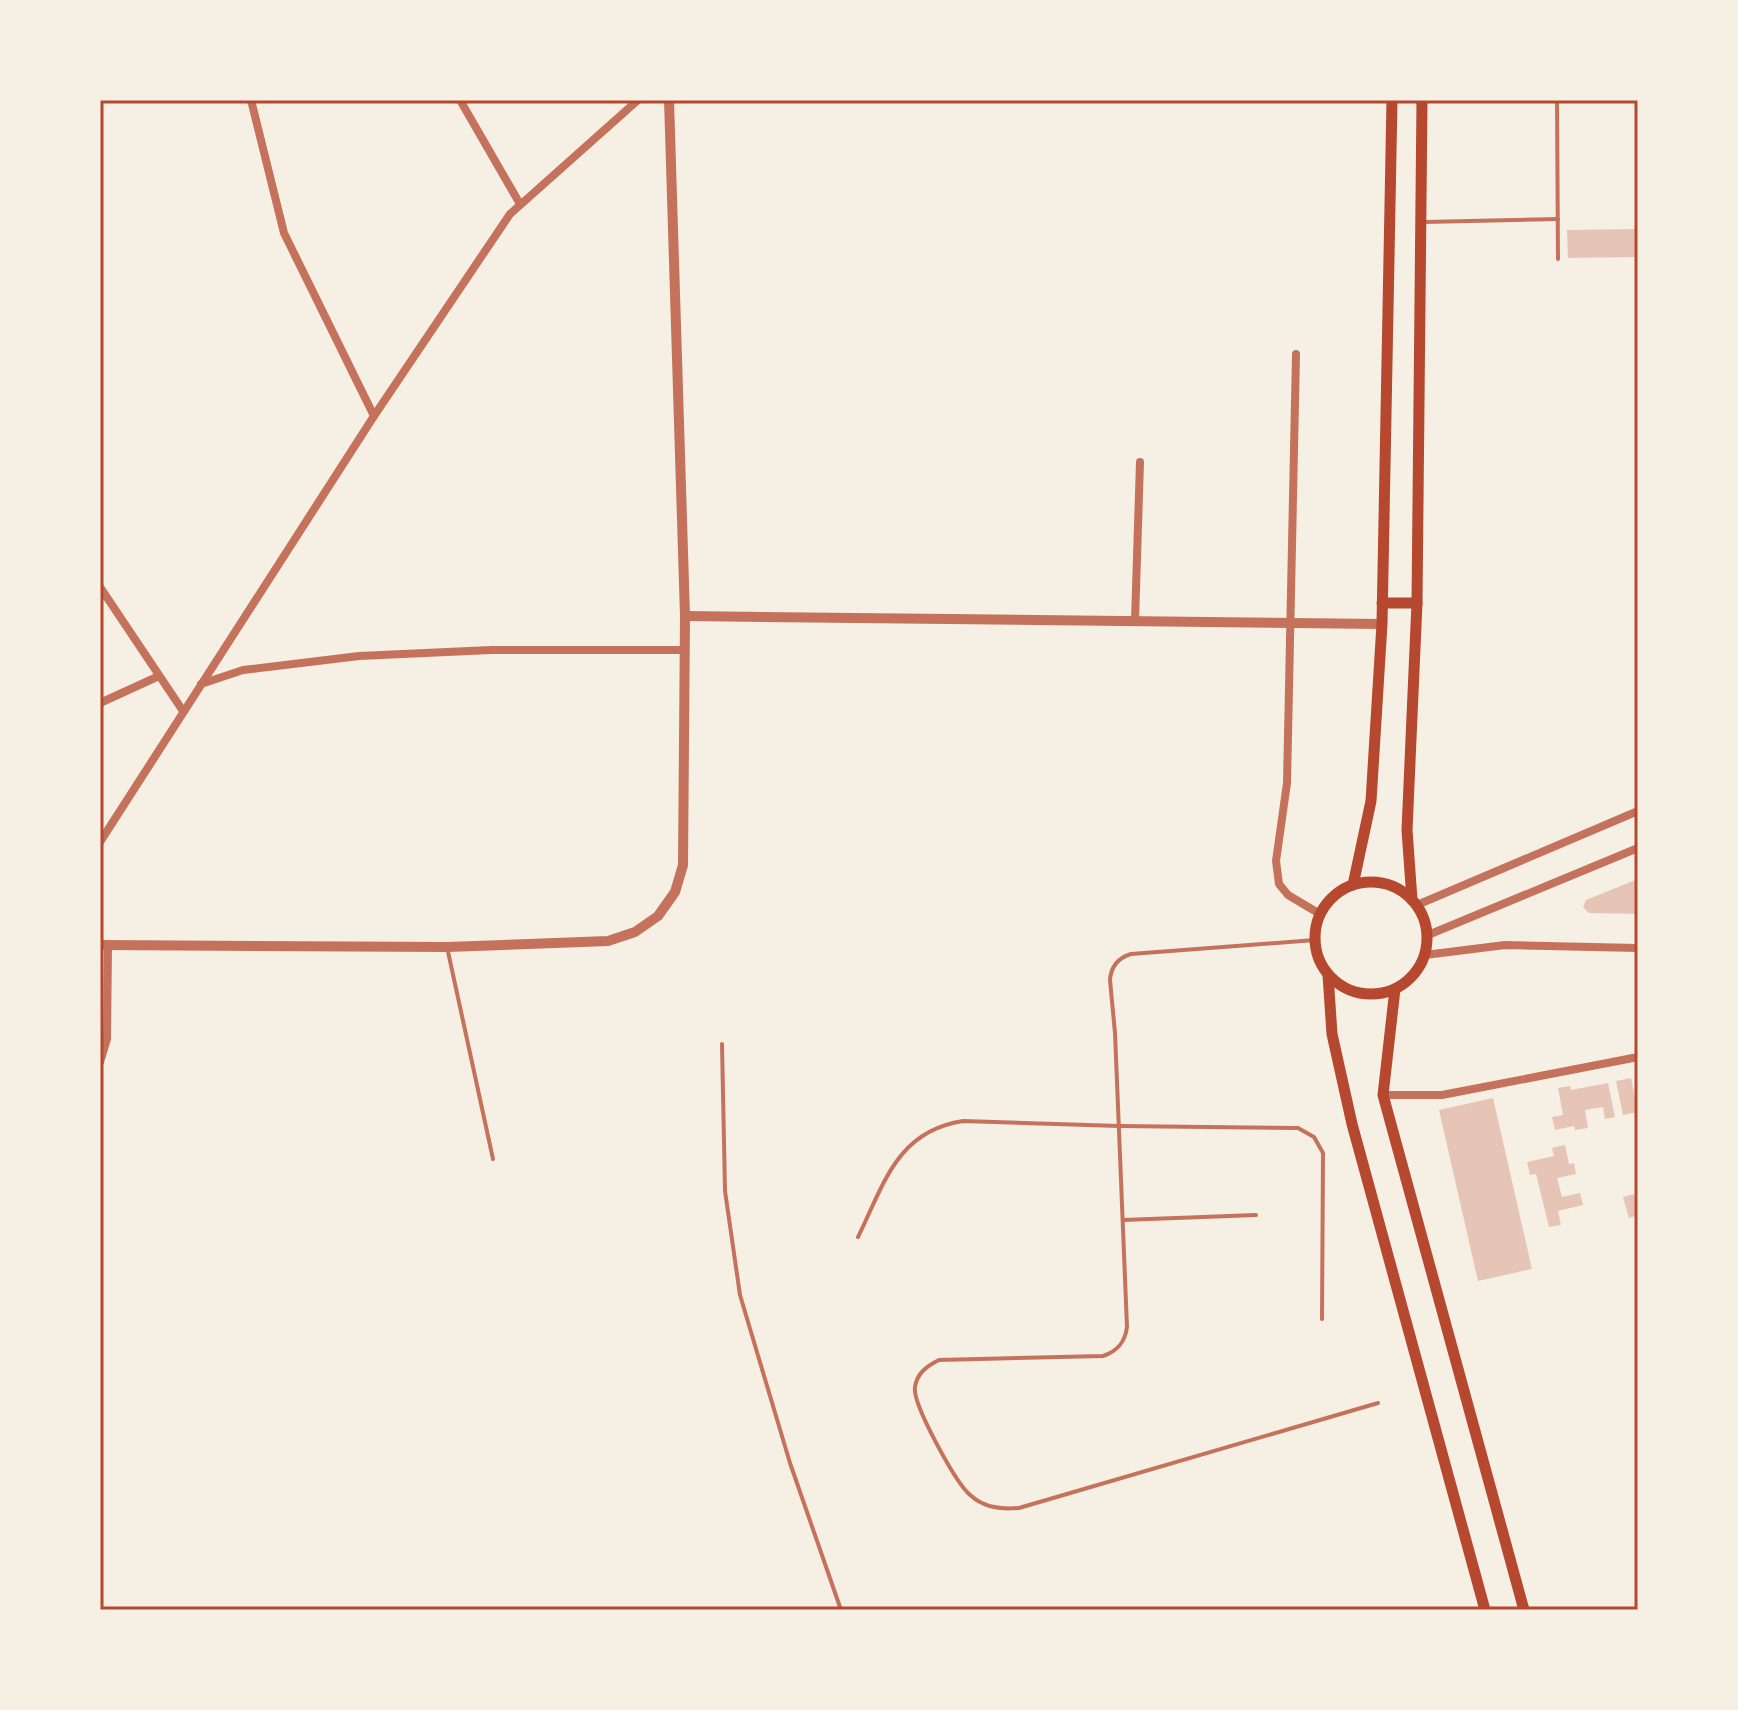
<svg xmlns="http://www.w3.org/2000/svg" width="1738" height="1710" font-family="Raleway,sans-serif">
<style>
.building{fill:#e6c5b7}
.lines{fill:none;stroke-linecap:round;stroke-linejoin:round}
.service{stroke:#c5725c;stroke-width:4}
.minor{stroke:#c5725c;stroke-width:8}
.tertiary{stroke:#c5725c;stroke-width:10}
.secondary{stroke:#b5482f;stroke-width:11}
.neatline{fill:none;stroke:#b5482f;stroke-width:3}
</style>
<rect width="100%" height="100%" fill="#f6efe4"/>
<g class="building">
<path d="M1638 229V257L1568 258 1567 230Z"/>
<path d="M1638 879V914L1589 913 1583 907 1586 900Z"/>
<path d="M1631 1078 1638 1112 1623 1115 1616 1081Z"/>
<path d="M1608 1083 1615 1117 1605 1119 1603 1107 1585 1110 1588 1128 1575 1130 1574 1126 1555 1130 1552 1117 1563 1115 1558 1088 1570 1086 1571 1090Z"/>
<path d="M1493 1098 1532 1269 1478 1281 1439 1110Z"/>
<path d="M1565 1145 1569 1164 1574 1163 1576 1174 1557 1178 1562 1197 1580 1193 1583 1205 1558 1211 1561 1225 1549 1227 1536 1174 1530 1175 1527 1162 1554 1156 1552 1148Z"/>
<path d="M1634 1194 1638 1215 1629 1218 1623 1197Z"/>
</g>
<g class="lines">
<g class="service">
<path d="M1557 100 1558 259"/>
<path d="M1424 222 1558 219"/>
<path d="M1315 940 1131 954C1118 958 1111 966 1110 980L1115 1033 1127 1327C1125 1342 1118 1351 1103 1356L939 1360C927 1366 917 1373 915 1387 912 1404 954 1478 967 1492 971 1496 977 1501 982 1503 994 1509 1006 1509 1019 1508L1378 1403"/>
<path d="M447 947 493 1159"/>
<path d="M722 1044 725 1191 740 1295 790 1463 841 1610"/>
<path d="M1123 1220 1256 1215"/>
<path d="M858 1237C884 1184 897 1131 963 1121L1119 1126 1298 1128 1314 1137 1323 1153 1322 1319"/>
</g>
<g class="minor">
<path d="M251 100 284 233 374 416"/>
<path d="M460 100 520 204"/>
<path d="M1296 354 1287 783 1276 861 1279 884 1288 895 1320 914"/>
<path d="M100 587 183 711"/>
<path d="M1135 621 1140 462"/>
<path d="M201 684 243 670 359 656 491 650H684"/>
<path d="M100 703 159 676"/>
<path d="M100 842 374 416 510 214 638 100"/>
<path d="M1417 905 1638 811"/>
<path d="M1428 935 1638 848"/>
<path d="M1425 955 1505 945 1638 948"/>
<path d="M100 1062 107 1039 108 946"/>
<path d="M1383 1095H1442L1638 1057"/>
</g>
<g class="tertiary">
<path d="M685 616 1382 624"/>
<path d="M100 945 447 947 608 941 635 932 658 916 675 892 683 865 685 616 669 100"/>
</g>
<g class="secondary">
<path d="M1382 603H1417"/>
<circle cx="1371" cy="938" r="56"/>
<path d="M1353 885 1371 801 1382 624 1392 100"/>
<path d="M1412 900 1407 830 1417 603 1422 100"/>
<path d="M1328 975 1332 1034 1352 1124 1485 1610"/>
<path d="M1395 989 1383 1095 1524 1610"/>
</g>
</g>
<rect width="1738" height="1710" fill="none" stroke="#f6efe4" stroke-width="204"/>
<rect x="102" y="102" width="1534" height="1506" class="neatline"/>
</svg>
